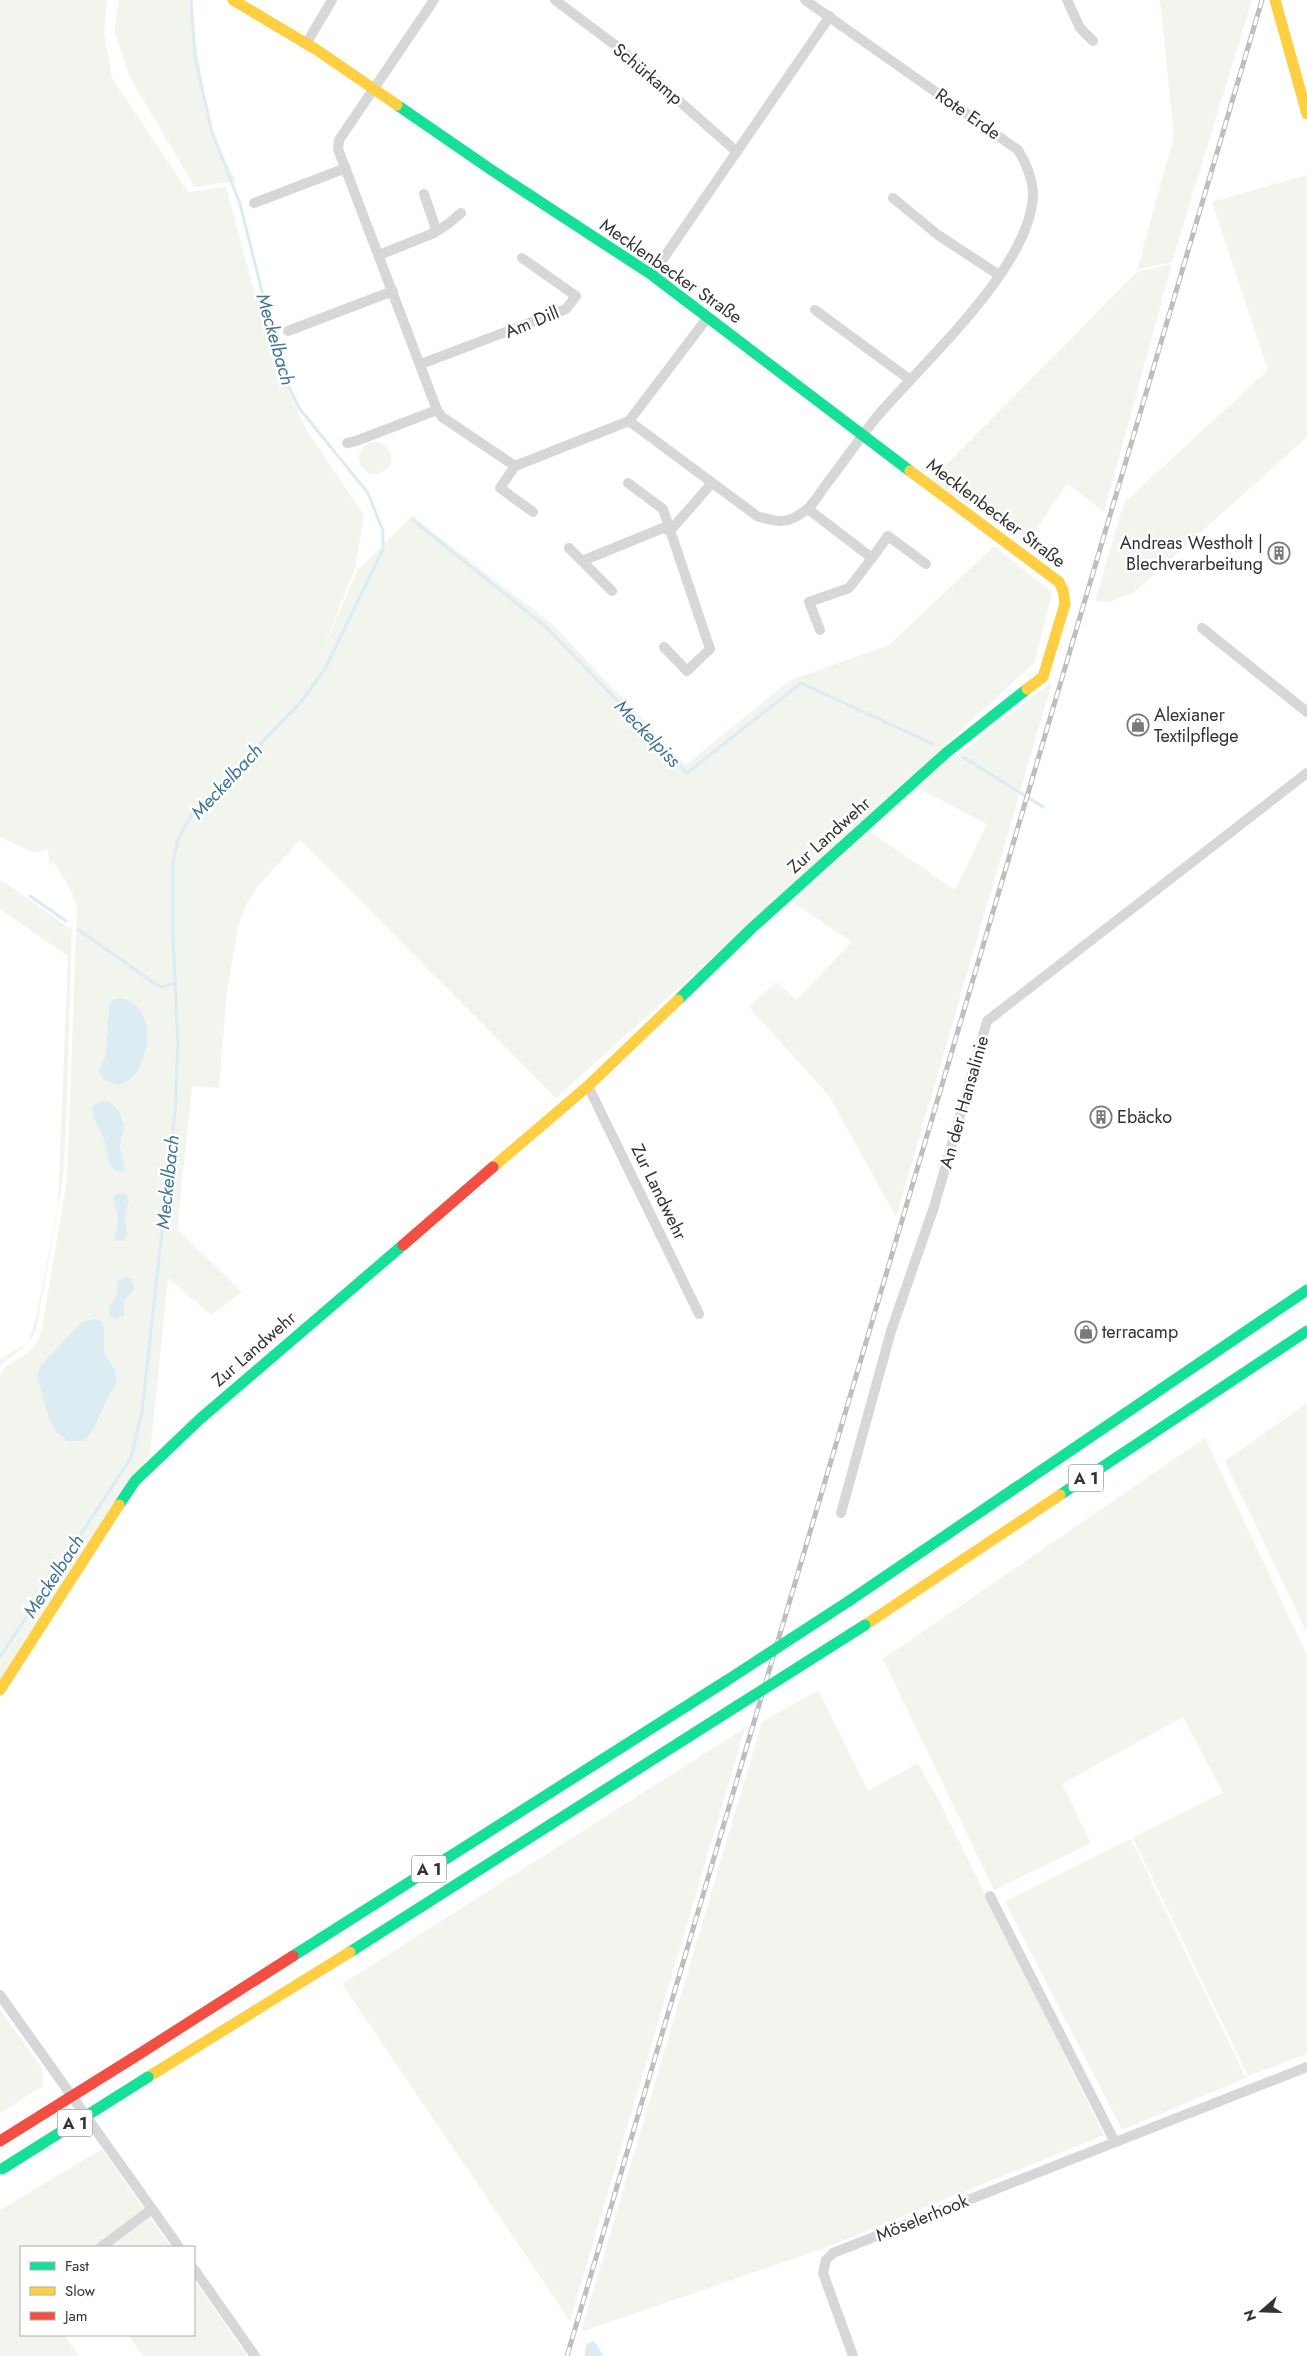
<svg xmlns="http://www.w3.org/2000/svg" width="1307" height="2356" font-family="Jost,sans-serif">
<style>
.green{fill:#f1f5ed;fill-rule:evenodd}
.water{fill:#ddebf3}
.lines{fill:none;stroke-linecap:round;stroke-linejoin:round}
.stream{stroke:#ddebf3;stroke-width:3}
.street{stroke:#d7d7d7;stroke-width:10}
.fast{stroke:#16e098;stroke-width:11}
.slow{stroke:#ffcf43;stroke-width:11}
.jam{stroke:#f24e42;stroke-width:11}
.rail-casing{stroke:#bebebe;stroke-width:5}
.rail{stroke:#fff;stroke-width:3;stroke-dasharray:9;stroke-linecap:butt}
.fast-bridge{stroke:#16e098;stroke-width:11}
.jam-bridge{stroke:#f24e42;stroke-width:11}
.labels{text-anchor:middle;stroke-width:5;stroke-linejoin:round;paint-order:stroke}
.shield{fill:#fff;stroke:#707070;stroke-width:1}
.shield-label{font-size:16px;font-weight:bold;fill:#333}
.street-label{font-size:18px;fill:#333;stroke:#fff}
.poi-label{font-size:18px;fill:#333;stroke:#fff;text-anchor:start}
.water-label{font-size:19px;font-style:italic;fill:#3f7597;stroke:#fff}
</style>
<rect width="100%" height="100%" fill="#fff"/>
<g class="green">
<path d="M0 0H107L104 33 112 78 188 192 226 187 269 346 306 429 364 515 355 568 320 657 357 571 412 516 552 624 686 765 790 680 889 645 994 546 1052 592 1035 662 755 919 556 1098 300 840 259 885 247 903 238 927 227 991 219 1088 192 1086 177 1229 242 1292 211 1315 168 1278 150 1454 0 1682V1376C5 1363 21 1359 31 1350 37 1344 40 1335 42 1328L67 1181 77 908 71 890 54 863H50L47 849 34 853 0 837ZM109 1006 126 1083 99 1071 106 1053ZM92 1107 124 1125 120 1147 125 1168 110 1165 103 1137 93 1116ZM129 1201 125 1214 127 1234 115 1238 118 1217ZM135 1289 124 1301V1315L109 1307 116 1297ZM104 1328V1352L115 1371 117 1384 107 1395 91 1434Z"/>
<path d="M119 0H189L210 128 236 181 195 187 131 80 114 30Z"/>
<path d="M1160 0H1252L1172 262 1137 270 1174 137Z"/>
<path d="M1307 175V437L1133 593 1109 602 1095 601 1124 503 1268 370 1212 202Z"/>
<path d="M1172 264 1104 512 1067 483 1030 539 929 482 1137 272Z"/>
<circle cx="375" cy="458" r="16"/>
<path d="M1052 682 896 1217 829 1096 749 1007 776 982 796 1000 852 942 794 903 869 831 955 890 987 824 916 787Z"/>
<path d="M0 879 69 928 72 927 66 1130 63 1180 36 1330C28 1348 13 1353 0 1366V1359L28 1343 36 1319 58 1205 68 956 0 909Z"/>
<path d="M1307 1403V1633L1225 1461Z"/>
<path d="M1205 1438 1307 1655V2054L1248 2076 1133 1838 1223 1793 1183 1717 1062 1784 1091 1843 994 1890 883 1659Z"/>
<path d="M818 1690 868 1791 918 1763 939 1801 1104 2135 830 2246 581 2332 762 1722Z"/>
<path d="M745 1728 570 2321 342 1984Z"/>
<path d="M1131 1839 1246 2078 1122 2130 1005 1902Z"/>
<path d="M0 2010 42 2068 43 2086 0 2113Z"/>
<path d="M102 2149 144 2209 94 2247H21V2335H64L79 2356H0V2210Z"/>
<path d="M149 2217 171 2247H109Z"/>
<path d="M194 2280 247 2356H143L128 2335H194Z"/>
</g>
<g class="water">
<path d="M121 998C169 1010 142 1095 112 1083 105 1080 101 1078 99 1071L106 1053 109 1006 113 1000Z"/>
<path d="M101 1101 110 1102 118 1111 124 1125 120 1147 125 1169 120 1172 114 1170 110 1165 103 1137 93 1116 92 1107Z"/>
<path d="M123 1193 127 1195 129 1201 125 1215 127 1234 123 1241H117L115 1238 118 1217 113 1199 115 1195Z"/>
<path d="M128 1277 132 1280 135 1289 124 1301V1315L115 1320 110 1316 109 1307 116 1297 118 1281Z"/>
<path d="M94 1319 101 1321 104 1328V1352L115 1371 117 1384C102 1401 100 1426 84 1441H68L56 1432 47 1413 37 1375 41 1365 81 1323Z"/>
<path d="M593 2341 598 2346 603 2356H585L586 2345Z"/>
</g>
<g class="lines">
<g class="stream">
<path d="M413 520 547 628 687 773 801 683 933 744"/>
<path d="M963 757 1043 807"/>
<path d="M30 896 66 921"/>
<path d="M79 930 157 985 163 987 174 983"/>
<path d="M0 1657 131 1458 142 1412 175 1112 178 1044 173 937V861L179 837 193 813 301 702 325 669 383 549V531L368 493 299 408 283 374 240 204 212 132 195 57 191 0"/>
</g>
<g class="street">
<path d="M434 0 339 140 338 149 437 410 442 417 515 466 629 421"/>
<path d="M555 0 619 48 737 152"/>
<path d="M1067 0 1080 28 1093 41"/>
<path d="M306 44 332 0"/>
<path d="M893 198 938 235 999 275"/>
<path d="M254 203 346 168"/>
<path d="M434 233 448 224 461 213"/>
<path d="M379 255 434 233 435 226 424 194"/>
<path d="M652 275 830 16"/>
<path d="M815 310 909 379"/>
<path d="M708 317 629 421 757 516C778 523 789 524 806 510 814 504 819 494 825 486 842 464 858 441 875 419 920 365 1034 265 1033 192 1032 176 1026 163 1018 150L805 0"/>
<path d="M288 331 393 291"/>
<path d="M421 364 566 309 576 296 522 258"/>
<path d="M347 443 356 441 437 410"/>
<path d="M515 466 500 488 533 512"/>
<path d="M628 483 663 509 710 649 687 671 664 647"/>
<path d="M808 509 872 558 888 536 926 564"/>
<path d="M569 548 582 561"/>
<path d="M612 591 582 561 663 528 670 531 712 483"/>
<path d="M1202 628 1307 712"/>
<path d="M820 630 809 602 849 588 872 558"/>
<path d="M588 1086 699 1314"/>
<path d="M841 1513 891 1331 934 1207 987 1021 1307 773"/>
<path d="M990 1896 1115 2142"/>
<path d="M0 1995 179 2247"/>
<path d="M101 2247 152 2209"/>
<path d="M194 2269 255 2356"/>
<path d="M853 2356 823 2273 826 2260 833 2253 1307 2067"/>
</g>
<g class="fast">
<path d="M397 105 493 171 652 275 910 471"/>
<path d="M678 1000 752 928 946 753 1027 689"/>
<path d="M1060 1495 1307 1331"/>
<path d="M119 1505 135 1481 200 1419 403 1245"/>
<path d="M849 1601 1307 1290"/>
<path d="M350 1952 737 1706"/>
<path d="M293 1956 726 1681"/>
</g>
<g class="slow">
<path d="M233 0 317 50 397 105"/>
<path d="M1275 0 1307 114"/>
<path d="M910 471 1059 582 1063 590 1065 604 1043 677 1027 689"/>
<path d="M493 1167 588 1086 678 1000"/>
<path d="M865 1625 1060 1495"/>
<path d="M0 1690 119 1505"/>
<path d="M148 2077 350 1952"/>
</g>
<g class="jam">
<path d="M403 1245 493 1167"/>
<path d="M133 2058 293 1956"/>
</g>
<g class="rail-casing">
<path id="rail" d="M567 2356 1262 0"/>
</g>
<use href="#rail" class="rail"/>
<g class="fast-bridge">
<path d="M726 1681 849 1601"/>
<path d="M737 1706 865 1625"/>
<path d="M2 2169 148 2077"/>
</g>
<path class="jam-bridge" d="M0 2141 133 2058"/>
</g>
<defs>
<g id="building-ring" transform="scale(1.125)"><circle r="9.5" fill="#fff" stroke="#7a7a7a" stroke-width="1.5"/><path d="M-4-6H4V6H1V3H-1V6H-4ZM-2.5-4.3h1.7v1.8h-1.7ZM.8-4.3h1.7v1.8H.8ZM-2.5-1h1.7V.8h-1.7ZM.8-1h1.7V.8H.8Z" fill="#7a7a7a"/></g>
<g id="shop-ring" transform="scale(1.125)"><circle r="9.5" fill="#fff" stroke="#7a7a7a" stroke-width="1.5"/><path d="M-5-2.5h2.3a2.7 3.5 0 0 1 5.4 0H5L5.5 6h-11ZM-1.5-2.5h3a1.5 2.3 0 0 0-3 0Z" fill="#7a7a7a"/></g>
</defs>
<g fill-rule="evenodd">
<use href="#building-ring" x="1279" y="553"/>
<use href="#shop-ring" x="1138" y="725"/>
<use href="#building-ring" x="1101" y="1117"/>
<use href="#shop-ring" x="1086" y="1332"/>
</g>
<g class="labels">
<g class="shield">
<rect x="1068.5" y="1464.5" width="35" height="27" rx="4"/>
<rect x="411.5" y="1855.5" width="35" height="27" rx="4"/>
<rect x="57.5" y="2109.5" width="35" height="27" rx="4"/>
</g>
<g class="shield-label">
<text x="1086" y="1484">A 1</text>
<text x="429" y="1875">A 1</text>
<text x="75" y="2129">A 1</text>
</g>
<g class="street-label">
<text transform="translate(648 74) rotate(40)" y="6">Schürkamp</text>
<text transform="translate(968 114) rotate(35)" y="6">Rote Erde</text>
<text transform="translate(671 271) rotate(35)" y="6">Mecklenbecker Straße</text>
<text transform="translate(532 322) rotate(-22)" y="6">Am Dill</text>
<text transform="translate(996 513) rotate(37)" y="6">Mecklenbecker Straße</text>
<text transform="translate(829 835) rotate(-42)" y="6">Zur Landwehr</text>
<text transform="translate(964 1102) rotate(-74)" y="6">An der Hansalinie</text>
<text transform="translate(659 1192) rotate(64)" y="6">Zur Landwehr</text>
<text transform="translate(254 1349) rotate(-41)" y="6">Zur Landwehr</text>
<text transform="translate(922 2218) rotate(-22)" y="6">Möselerhook</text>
</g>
<g class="poi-label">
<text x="1263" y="549" text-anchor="end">Andreas Westholt |<tspan x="1263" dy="21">Blechverarbeitung</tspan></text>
<text x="1154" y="721">Alexianer<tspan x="1154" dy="21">Textilpflege</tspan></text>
<text x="1117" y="1123">Ebäcko</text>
<text x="1102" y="1338">terracamp</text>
</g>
<g class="water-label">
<text transform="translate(276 339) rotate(74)" y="7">Meckelbach</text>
<text transform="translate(648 733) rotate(46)" y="7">Meckelpiss</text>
<text transform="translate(226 781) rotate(-47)" y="7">Meckelbach</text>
<text transform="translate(167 1182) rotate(-84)" y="7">Meckelbach</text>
<text transform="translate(53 1576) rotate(-57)" y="7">Meckelbach</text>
</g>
</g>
<rect x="20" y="2246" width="175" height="90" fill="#ffffff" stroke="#adadad"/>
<rect x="30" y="2262" width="25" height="8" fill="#16e098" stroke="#adadad"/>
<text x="65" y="2271" font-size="15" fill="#333333">Fast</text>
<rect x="30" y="2287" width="25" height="8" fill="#ffcf43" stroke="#adadad"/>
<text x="65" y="2296" font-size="15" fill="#333333">Slow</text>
<rect x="30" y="2312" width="25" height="8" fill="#f24e42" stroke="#adadad"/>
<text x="65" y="2321" font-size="15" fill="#333333">Jam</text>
<g transform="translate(1262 2311) rotate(250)" stroke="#ffffff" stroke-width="4" paint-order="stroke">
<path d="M0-4L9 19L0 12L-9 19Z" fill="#333333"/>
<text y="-8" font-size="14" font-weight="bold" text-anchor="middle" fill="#333333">N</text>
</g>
</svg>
